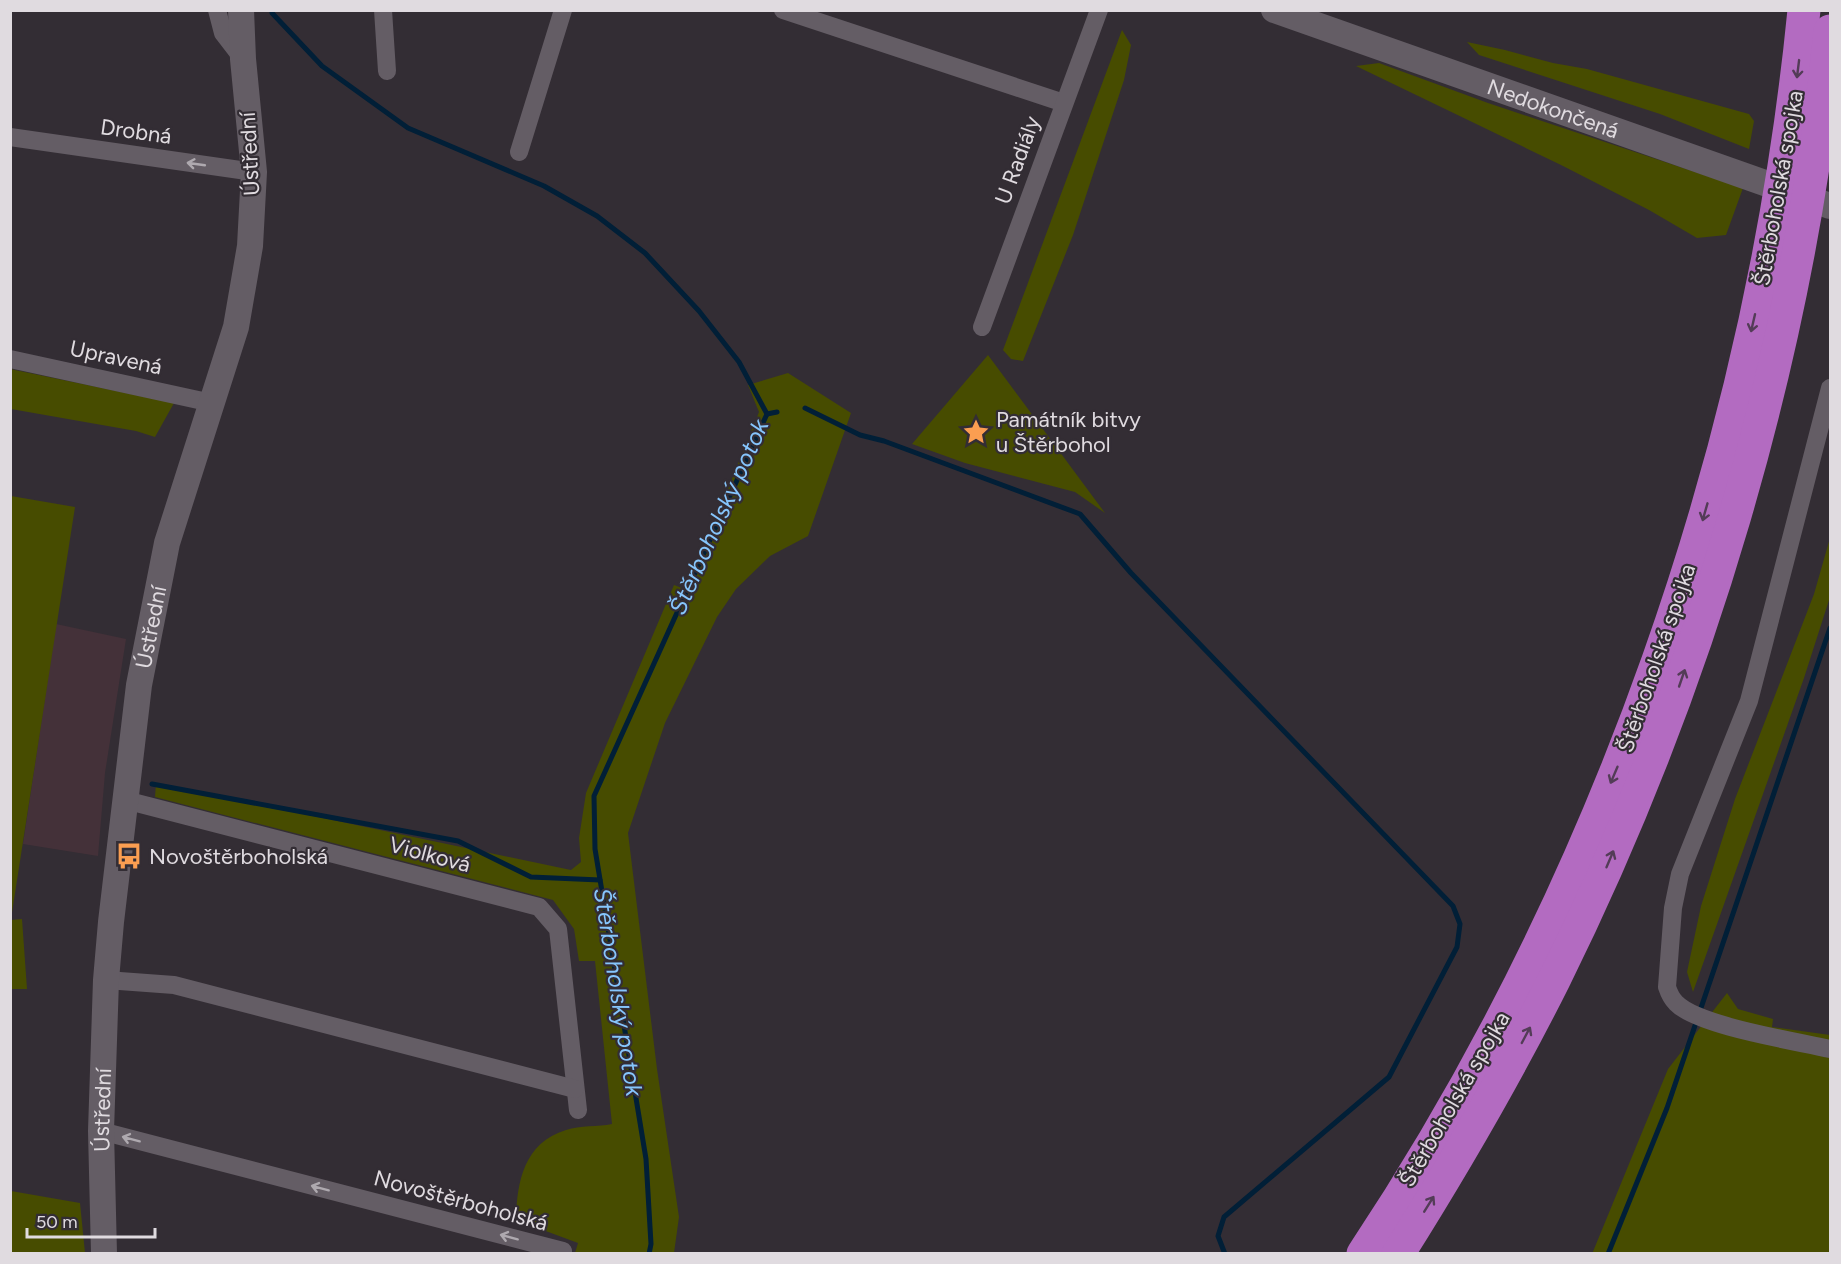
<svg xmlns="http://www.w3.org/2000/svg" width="1841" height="1264" font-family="Figtree,sans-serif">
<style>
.commercial{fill:#443139}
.green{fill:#474c00}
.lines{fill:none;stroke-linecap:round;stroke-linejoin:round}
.stream{stroke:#011f37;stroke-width:5}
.street{stroke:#645d65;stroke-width:18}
.secondary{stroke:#645d65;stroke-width:26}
.highway{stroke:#b36bc1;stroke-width:33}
.oneway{stroke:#533c57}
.oneway2{stroke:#aea9af}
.labels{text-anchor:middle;stroke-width:4.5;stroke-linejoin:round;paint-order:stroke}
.street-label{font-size:22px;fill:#e0dbe0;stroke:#332d34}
.poi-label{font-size:22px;fill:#e0dbe0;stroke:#332d34;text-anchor:start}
.water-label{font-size:24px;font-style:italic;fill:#86c5fc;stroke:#332d34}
</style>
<rect width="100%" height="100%" fill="#332d34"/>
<path class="commercial" d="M56 624 126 639 105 773 98 856 23 844Z"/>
<g class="green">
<path d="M1122 30 1131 45 1124 80 1073 235 1023 361 1011 359 1003 350Z"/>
<path d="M1467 42 1505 50 1553 63 1587 69 1749 114 1754 121 1749 149 1660 114 1479 55Z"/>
<path d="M1379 63 1488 103 1743 188 1726 235 1697 238 1649 210 1561 165 1356 66Z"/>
<path d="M988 355 1105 513 1075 492 965 463 912 444Z"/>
<path d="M10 369 174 403 155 437 136 431 11 409Z"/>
<path d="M788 373 851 413 808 536 770 556 736 589 717 617 665 723 628 833 657 1069 679 1217 674 1253H575L578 1243 516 1220C517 1181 524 1143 566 1130 580 1125 598 1127 612 1124L595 961H579L574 929 553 900 155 797 156 783 571 870 581 862 579 838 586 793 674 585 687 590 759 412 748 385Z"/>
<path d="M11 496 75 507 11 919 10 496Z"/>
<path d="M1830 538V597L1804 678 1693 992 1687 972 1701 906 1735 799 1814 594Z"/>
<path d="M22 919 27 989H11V920Z"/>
<path d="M1727 993 1738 1009 1773 1019 1772 1027 1830 1035V1253L1592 1254 1668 1069Z"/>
<path d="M11 1191 80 1203 85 1253H11Z"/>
</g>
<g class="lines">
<g class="stream">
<path d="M272 10V13L322 66 408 128 544 186 597 216 645 253 699 311 739 362 767 414 594 796 595 849 646 1159 651 1244 649 1254"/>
<path d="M805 408 860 435 884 441 1080 514 1131 573 1453 906 1460 924 1457 947 1389 1077 1224 1217 1218 1236 1225 1254"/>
<path d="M767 414 777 412"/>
<path d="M152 784 458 841 531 877 600 880"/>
<path d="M1608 1254 1667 1108 1830 628"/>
</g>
<g class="street">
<path d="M217 10 223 33 243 59"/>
<path d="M383 10 387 71"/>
<path d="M783 10 1064 103"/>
<path d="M10 137 254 172"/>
<path d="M519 152 563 10"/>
<path d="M982 327 1099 10"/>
<path d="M10 359 212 403"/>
<path d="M1830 388 1749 701 1680 874 1673 908 1667 987C1669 993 1671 998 1676 1003 1698 1026 1796 1041 1830 1049"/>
<path d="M125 800 539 907 558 929 578 1110"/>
<path d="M106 980 174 985 575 1089"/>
<path d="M101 1131 563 1251 562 1254"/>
</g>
<g class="secondary">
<path id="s1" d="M1274 10 1830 206"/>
<path id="s2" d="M104 1254 101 1131 106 980 111 922 139 685 167 543 236 327 250 246 254 172 243 59 241 10"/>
</g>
<g class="highway">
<path d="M1363 1254C1606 888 1761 448 1804 10"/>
<path d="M1398 1254C1454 1165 1507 1074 1554 980 1698 690 1799 353 1830 31"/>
</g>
</g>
<defs><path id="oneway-shaft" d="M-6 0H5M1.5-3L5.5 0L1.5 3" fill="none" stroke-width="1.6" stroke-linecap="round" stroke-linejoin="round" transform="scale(1.5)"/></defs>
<g class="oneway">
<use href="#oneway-shaft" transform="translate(1798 69) rotate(97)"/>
<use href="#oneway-shaft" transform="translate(1753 323) rotate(103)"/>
<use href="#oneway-shaft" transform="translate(1705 512) rotate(106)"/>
<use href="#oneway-shaft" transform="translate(1682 678) rotate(-71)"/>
<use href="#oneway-shaft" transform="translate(1614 775) rotate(113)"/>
<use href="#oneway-shaft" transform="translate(1610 859) rotate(-67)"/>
<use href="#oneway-shaft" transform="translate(1526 1035) rotate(-62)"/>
<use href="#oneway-shaft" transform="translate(1429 1204) rotate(-58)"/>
</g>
<g class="oneway2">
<use href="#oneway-shaft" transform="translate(196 164) rotate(-172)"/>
<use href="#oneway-shaft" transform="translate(131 1139) rotate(-165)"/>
<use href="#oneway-shaft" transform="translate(320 1188) rotate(-165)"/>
<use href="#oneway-shaft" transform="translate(509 1237) rotate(-165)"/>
</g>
<defs>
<g id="sight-bare" transform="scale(2.07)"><path d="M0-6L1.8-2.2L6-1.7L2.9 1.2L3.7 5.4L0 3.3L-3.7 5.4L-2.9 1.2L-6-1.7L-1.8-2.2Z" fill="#fb9e51" stroke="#332d34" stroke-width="2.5" paint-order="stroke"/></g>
<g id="bus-bare" transform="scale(2.07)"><path d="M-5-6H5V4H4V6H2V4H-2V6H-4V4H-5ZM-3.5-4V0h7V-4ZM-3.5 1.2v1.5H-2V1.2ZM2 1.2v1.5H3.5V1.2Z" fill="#fb9e51" stroke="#332d34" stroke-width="2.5" paint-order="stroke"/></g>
</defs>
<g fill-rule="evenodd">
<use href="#sight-bare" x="976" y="432"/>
<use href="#bus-bare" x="129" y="856"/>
</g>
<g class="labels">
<g class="street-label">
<text dy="8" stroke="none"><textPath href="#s1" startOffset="296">Nedokončená</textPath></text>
<text transform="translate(136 131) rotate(8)" y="8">Drobná</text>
<text transform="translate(249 154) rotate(-93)" y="8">Ústřední</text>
<text transform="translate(1017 160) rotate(-70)" y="8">U Radiály</text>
<text transform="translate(1778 188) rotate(-80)" y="8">Štěrboholská spojka</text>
<text transform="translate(116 357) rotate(12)" y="8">Upravená</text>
<text dy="8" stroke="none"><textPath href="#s2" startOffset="630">Ústřední</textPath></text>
<text transform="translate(1656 658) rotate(-71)" y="8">Štěrboholská spojka</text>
<text transform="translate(430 854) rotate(15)" y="8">Violková</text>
<text transform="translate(1454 1099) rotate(-60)" y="8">Štěrboholská spojka</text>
<text dy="8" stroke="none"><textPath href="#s2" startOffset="144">Ústřední</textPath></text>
<text transform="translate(461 1200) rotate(15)" y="8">Novoštěrboholská</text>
</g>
<g class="poi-label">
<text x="996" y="427">Památník bitvy<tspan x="996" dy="25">u Štěrbohol</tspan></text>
<text x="149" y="864">Novoštěrboholská</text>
</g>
<g class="water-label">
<text transform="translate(719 517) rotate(-66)" y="8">Štěrboholský potok</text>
<text transform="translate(618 992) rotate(81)" y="8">Štěrboholský potok</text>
</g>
</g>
<rect width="1841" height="1264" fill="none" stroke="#e0dbe0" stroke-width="24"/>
<path d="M27 1228v9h128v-9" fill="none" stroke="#e0dbe0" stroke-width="3"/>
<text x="36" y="1228" font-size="18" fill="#e0dbe0" stroke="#332d34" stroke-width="4.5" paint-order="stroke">50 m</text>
</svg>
